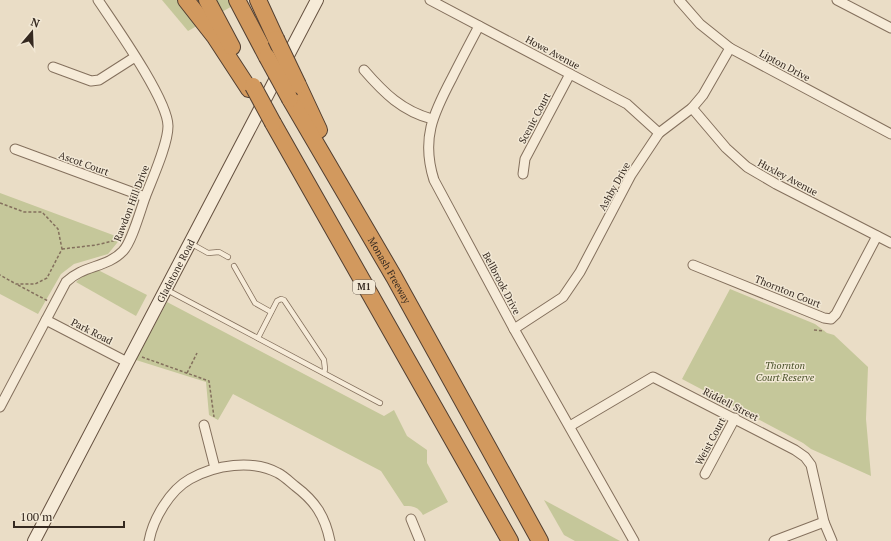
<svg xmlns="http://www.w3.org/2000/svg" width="891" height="541" font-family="'PT Serif',serif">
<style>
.green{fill:#c5c79a}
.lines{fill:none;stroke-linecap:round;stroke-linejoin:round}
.service-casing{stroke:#84705d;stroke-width:6}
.minor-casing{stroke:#84705d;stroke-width:11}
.secondary-casing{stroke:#665140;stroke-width:14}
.motorway-casing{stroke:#523f31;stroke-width:18}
.path{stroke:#84705d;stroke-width:1.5;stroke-dasharray:3 2;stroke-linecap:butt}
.service{stroke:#f6ebd8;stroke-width:4.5}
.minor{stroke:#f6ebd8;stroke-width:9}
.secondary{stroke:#f6ebd8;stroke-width:12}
.motorway{stroke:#d2995e;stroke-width:16}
.motorway-bridge-casing{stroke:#523f31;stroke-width:18;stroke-linecap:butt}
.motorway-bridge{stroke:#d2995e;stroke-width:16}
.labels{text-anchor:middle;stroke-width:3;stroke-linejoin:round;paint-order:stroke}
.shield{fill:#f2e8d5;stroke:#6e6256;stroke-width:1}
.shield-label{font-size:9px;font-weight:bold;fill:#352920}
.street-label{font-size:10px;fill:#352920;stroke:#f2e8d5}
.park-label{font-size:10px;font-style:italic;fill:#485028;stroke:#f2e8d5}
</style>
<rect width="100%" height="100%" fill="#eaddc6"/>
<g class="green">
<path d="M162 0H243L188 31Z"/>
<path d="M0 193 121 238 108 254 74 264 61 274 38 314 0 294Z"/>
<path d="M98 270 147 295 136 316 76 282 85 274Z"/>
<path d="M730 289 815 324 827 333 834 335 868 367 866 419 871 476 811 449 803 443 682 379Z"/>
<path d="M167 302 384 416 394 410 407 436 427 450V463L448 502 423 515C418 507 414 506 404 506L381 471 233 394 218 420 209 415 206 382 136 360Z"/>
<path d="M544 500 620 541H575L564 535Z"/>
</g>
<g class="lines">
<g class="service-casing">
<g id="service">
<path d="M190 243 208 253 219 252 228 257"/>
<path d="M234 266 255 303 271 312"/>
<path d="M167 290 380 403"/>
<path d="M258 338 277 301 281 299 284 300 324 360 325 369 324 373"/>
</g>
</g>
<g class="minor-casing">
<g id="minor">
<path d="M430 0 627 104 659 133"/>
<path d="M679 0 700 24 730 48 891 134"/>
<path d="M837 0 891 28"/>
<path d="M479 26C470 43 461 60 452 78 433 114 421 139 434 180L514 329 634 541"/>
<path d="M53 67 91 81 99 80 135 57"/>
<path d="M364 70C384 93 402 111 432 119"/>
<path d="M692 108 726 148 747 167 776 184 891 243"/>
<path d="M15 149 145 197"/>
<path d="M523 174 525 159 570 74"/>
<path d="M693 265 824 318 831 319 836 314 877 236"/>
<path d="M46 320 127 362"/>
<path d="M514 329 563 297 580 272 631 175 659 133 692 108 703 95 730 48"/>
<path d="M0 407 66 282C83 265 107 268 123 251 132 242 141 208 146 195 153 177 168 144 168 126 168 100 114 24 98 0"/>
<path d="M204 425 215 468"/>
<path d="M570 426 653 377 795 450 805 457 811 465 824 522 832 541"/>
<path d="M705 474 735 418"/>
<path d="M411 519 420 541"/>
<path d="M149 541C153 519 170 490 190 479 215 465 252 459 278 473 284 476 290 482 295 486 315 501 325 516 330 541"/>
<path d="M774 541 824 522"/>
</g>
</g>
<g class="secondary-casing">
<g id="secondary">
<path id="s1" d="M34 541 317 0"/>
</g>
</g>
<g class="motorway-casing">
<g id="motorway">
<path d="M186 0 215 37 249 89"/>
<path d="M207 0 232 47"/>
<path d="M237 0 267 57"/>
<path d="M258 0 276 39"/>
<path d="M298 85 319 130"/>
<path id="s2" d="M290 99 394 277 540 541"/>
<path d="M273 123 510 541"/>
</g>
</g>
<g class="path">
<path d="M0 203 24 212H42L58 229 62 249 47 278 35 284H16L0 275"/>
<path d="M62 249 96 245 121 239"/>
<path d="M18 285 48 301"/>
<path d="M814 330 824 331"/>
<path d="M142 357 209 381 214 417"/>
<path d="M187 373 197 353"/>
</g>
<use href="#service" class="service"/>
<use href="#minor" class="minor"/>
<use href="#secondary" class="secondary"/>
<use href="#motorway" class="motorway"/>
<g class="motorway-bridge-casing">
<g id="motorway-bridge">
<path d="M276 39 298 85"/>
<path d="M267 57 290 99"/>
<path d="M253 86 273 123"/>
</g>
</g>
<use href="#motorway-bridge" class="motorway-bridge"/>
</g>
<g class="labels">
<rect class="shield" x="353" y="280" width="22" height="14" rx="3"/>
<g class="shield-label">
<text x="364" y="290">M1</text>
</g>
<g class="street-label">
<text transform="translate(553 52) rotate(28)" y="4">Howe Avenue</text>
<text transform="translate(785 65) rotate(28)" y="4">Lipton Drive</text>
<text transform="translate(534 118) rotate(-62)" y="4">Scenic Court</text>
<text transform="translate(84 163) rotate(20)" y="4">Ascot Court</text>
<text transform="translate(788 177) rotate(28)" y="4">Huxley Avenue</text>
<text transform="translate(614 186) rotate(-61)" y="4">Ashby Drive</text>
<text transform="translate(131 203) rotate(-69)" y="4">Rawdon Hill Drive</text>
<text dy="4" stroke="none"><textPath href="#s2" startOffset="198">Monash Freeway</textPath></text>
<text dy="4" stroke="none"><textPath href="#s1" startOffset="305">Gladstone Road</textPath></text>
<text transform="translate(502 283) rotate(62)" y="4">Bellbrook Drive</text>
<text transform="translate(788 291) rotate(22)" y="4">Thornton Court</text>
<text transform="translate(92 331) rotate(27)" y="4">Park Road</text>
<text transform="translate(731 404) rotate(27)" y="4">Riddell Street</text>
<text transform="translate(710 441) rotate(-62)" y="4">Weist Court</text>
</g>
<g class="park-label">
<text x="785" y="369">Thornton<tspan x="785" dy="12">Court Reserve</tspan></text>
</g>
</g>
<g transform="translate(32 32) rotate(19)" stroke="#f2e8d5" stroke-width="3" paint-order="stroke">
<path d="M0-3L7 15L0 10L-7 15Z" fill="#352920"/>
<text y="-6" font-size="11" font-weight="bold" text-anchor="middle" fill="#352920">N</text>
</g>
<path d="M14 521v6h110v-6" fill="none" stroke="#352920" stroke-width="2"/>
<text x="20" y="521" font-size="12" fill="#352920" stroke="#f2e8d5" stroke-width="3" paint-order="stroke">100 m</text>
</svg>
